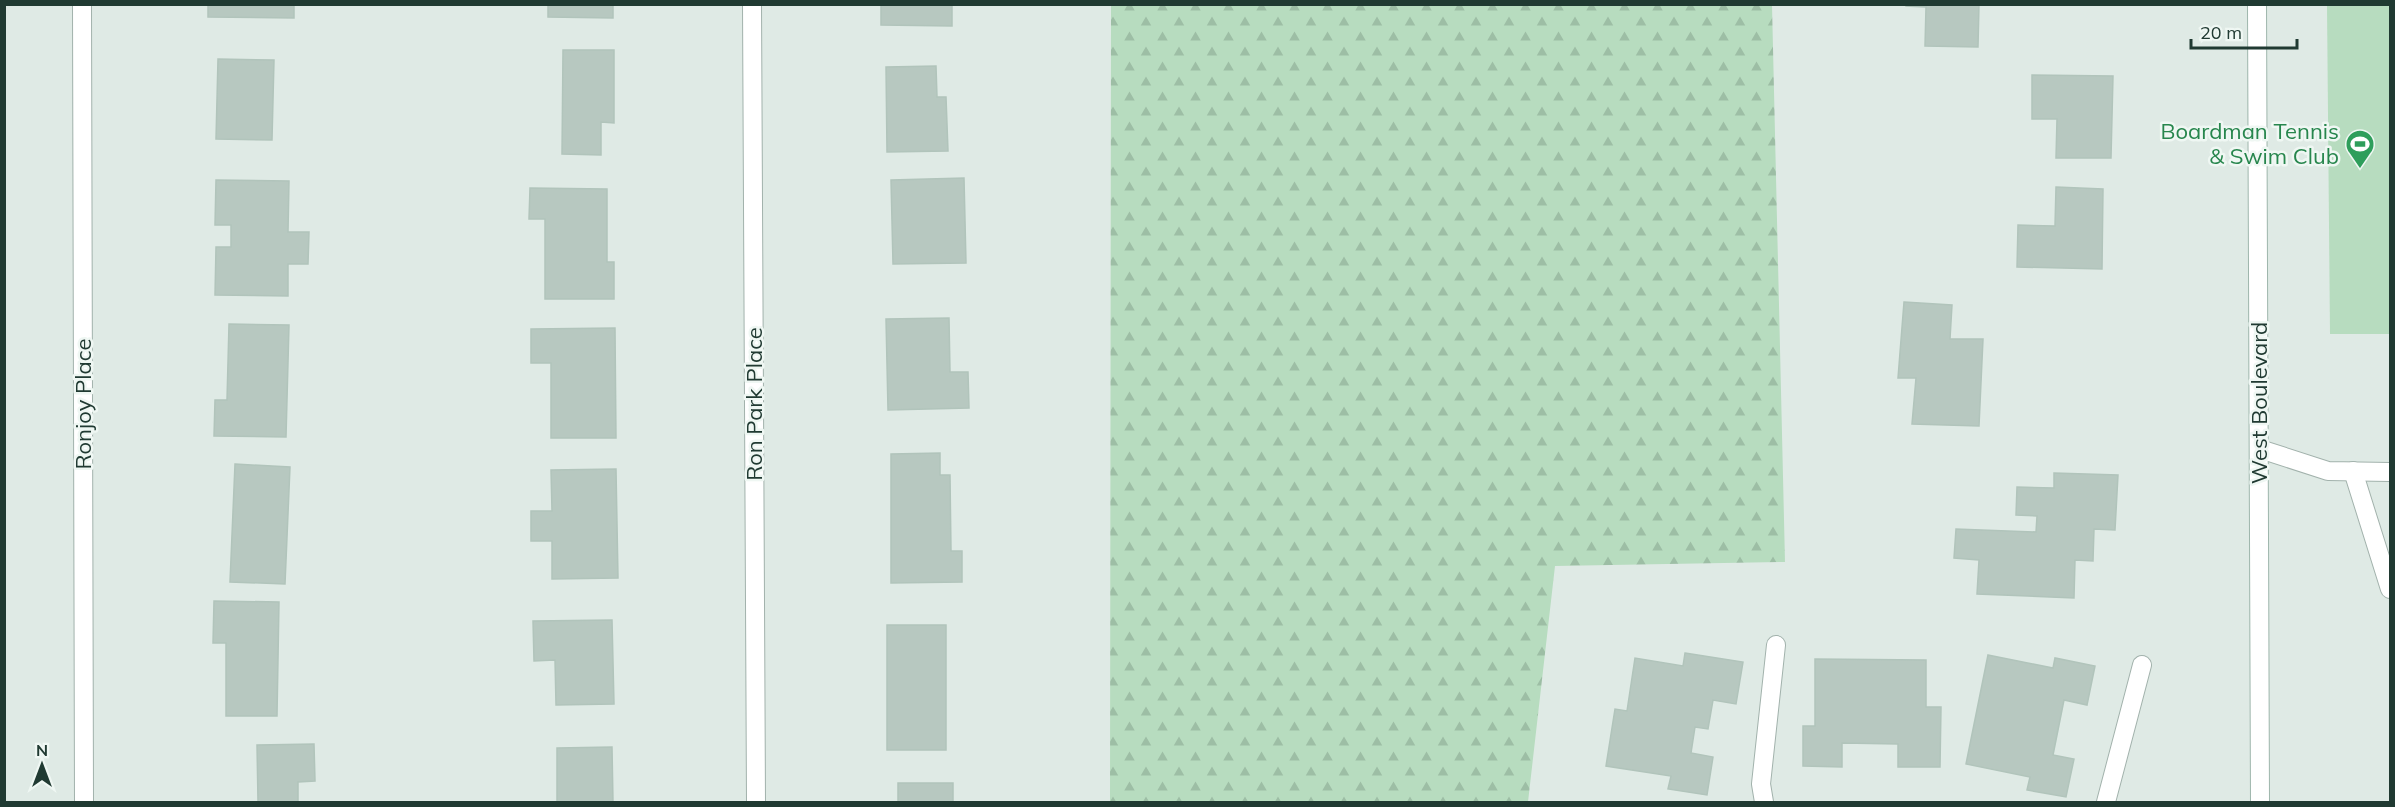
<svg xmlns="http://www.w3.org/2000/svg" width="2395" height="807" font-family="Mulish,sans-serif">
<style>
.green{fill:#b7dcbf}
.forest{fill:url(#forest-firs)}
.building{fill:#b7c8c0;stroke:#b1c4bb;stroke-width:1.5}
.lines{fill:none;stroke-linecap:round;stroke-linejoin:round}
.lane-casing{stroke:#a2b2ac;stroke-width:20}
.street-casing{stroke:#a2b2ac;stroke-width:20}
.secondary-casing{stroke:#9eb6ac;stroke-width:20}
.lane{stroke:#fff;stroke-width:18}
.street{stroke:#fff;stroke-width:18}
.secondary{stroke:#fff;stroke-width:18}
.labels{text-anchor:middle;stroke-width:5;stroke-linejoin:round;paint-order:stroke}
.leisure-label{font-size:22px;fill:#27864d;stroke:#eff7f3;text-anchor:end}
.street-label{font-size:22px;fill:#203a32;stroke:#eff7f3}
</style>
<defs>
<pattern id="forest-firs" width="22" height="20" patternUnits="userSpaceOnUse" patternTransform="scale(1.5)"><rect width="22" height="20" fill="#b7dcbf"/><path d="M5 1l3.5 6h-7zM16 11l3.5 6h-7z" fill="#9dbea5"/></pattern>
</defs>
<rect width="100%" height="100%" fill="#dfeae5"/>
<path class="green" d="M2327 5H2390V334H2330Z"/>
<path class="forest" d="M1111 5H1772L1785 562 1555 566 1528 802H1110Z"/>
<g class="building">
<path d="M208 4H294V18L208 17Z"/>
<path d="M548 4H613V18L548 17Z"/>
<path d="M881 4H952V26L881 25Z"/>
<path d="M1906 4H1979L1978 47 1925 46 1926 7 1906 6Z"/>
<path d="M563 50H614V123L601 122V155L562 154Z"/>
<path d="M218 59 274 60 272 140 216 139Z"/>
<path d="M936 66 937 97H946L948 151 887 152 886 67Z"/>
<path d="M2032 75 2113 76 2111 158H2056L2057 119H2032Z"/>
<path d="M964 178 966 263 893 264 891 180Z"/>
<path d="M216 180 289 181 288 232H309L308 264H288V296L215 295 216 247H231V225H215Z"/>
<path d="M2056 187 2103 189 2102 269 2017 267 2018 225 2055 226Z"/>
<path d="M530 188 607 189V262H614V299H545V219H529Z"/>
<path d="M1904 302 1952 305 1950 339H1983L1979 426 1912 424 1916 378H1898Z"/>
<path d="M949 318 950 372H968L969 408 888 410 886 319Z"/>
<path d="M229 324 289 325 286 437 214 436 215 400H227Z"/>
<path d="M615 328 616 438H551V363H531V329Z"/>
<path d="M940 453V475H950L951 551H962V582L891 583V454Z"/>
<path d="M235 464 290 467 285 584 230 582Z"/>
<path d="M616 469 618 578 552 579V541H531V511H552L551 470Z"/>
<path d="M2054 473 2118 475 2115 530 2094 529 2093 561 2075 560 2074 598 1977 594 1979 560 1954 558 1956 529 2036 532 2037 516 2016 515 2017 487 2054 488Z"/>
<path d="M214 601 279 602 277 716H226V643H213Z"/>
<path d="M612 620 614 704 556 705 555 660 534 661 533 621Z"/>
<rect x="887" y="625" width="59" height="125"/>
<path d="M1685 653 1743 662 1736 704 1713 700 1708 729 1695 727 1691 753 1713 757 1707 795 1668 789 1671 776 1606 766 1615 709 1627 711 1635 658 1683 666Z"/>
<path d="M1988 655 2053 668 2055 658 2095 666 2087 705 2064 700 2053 755 2074 759 2066 797 2027 790 2030 777 1966 764Z"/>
<path d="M1815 659 1926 660V707H1941L1940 767H1898V744L1842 743V767L1803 766V726H1815Z"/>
<path d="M314 744 315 781 298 782V802H235H258L257 745Z"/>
<path d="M612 747 613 802H557V748Z"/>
<rect x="898" y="783" width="55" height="19"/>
</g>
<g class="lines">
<g class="lane-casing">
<g id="lane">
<path d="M2260 449 2328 471 2390 472"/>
<path d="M2353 471 2390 589"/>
<path d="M1764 802 1761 784 1776 645"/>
<path d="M2106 802 2142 665"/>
</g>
</g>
<g class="street-casing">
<g id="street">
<path d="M82 4 84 802"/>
<path d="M752 4 756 802"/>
</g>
</g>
<g class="secondary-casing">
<path id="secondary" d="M2257 4 2260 802"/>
</g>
<use href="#lane" class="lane"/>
<use href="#street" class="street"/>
<use href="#secondary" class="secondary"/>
</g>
<defs>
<g id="stadium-pin" transform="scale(1.5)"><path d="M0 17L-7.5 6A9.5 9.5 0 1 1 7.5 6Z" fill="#2e9e5b" stroke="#eff7f3"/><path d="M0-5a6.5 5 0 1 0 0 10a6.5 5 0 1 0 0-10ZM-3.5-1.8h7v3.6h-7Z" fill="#fff"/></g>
</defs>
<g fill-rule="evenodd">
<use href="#stadium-pin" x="2360" y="144"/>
</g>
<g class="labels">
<g class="leisure-label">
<text x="2339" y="139">Boardman Tennis<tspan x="2339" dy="25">&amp; Swim Club</tspan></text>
</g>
<g class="street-label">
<text transform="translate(2259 403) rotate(-90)" y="8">West Boulevard</text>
<text transform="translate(83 404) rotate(-90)" y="8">Ronjoy Place</text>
<text transform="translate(754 404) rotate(-90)" y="8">Ron Park Place</text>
</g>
</g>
<rect width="2395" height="807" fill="none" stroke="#203a32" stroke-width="12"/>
<g transform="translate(42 765)" stroke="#eff7f3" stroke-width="4.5" paint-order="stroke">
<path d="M0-4.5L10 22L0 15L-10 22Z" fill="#203a32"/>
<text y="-9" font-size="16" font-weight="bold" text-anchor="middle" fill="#203a32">N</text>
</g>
<path d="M2191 39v9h106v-9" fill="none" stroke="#203a32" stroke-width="3"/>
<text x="2200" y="39" font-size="18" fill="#203a32" stroke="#eff7f3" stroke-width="4.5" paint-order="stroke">20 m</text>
</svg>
